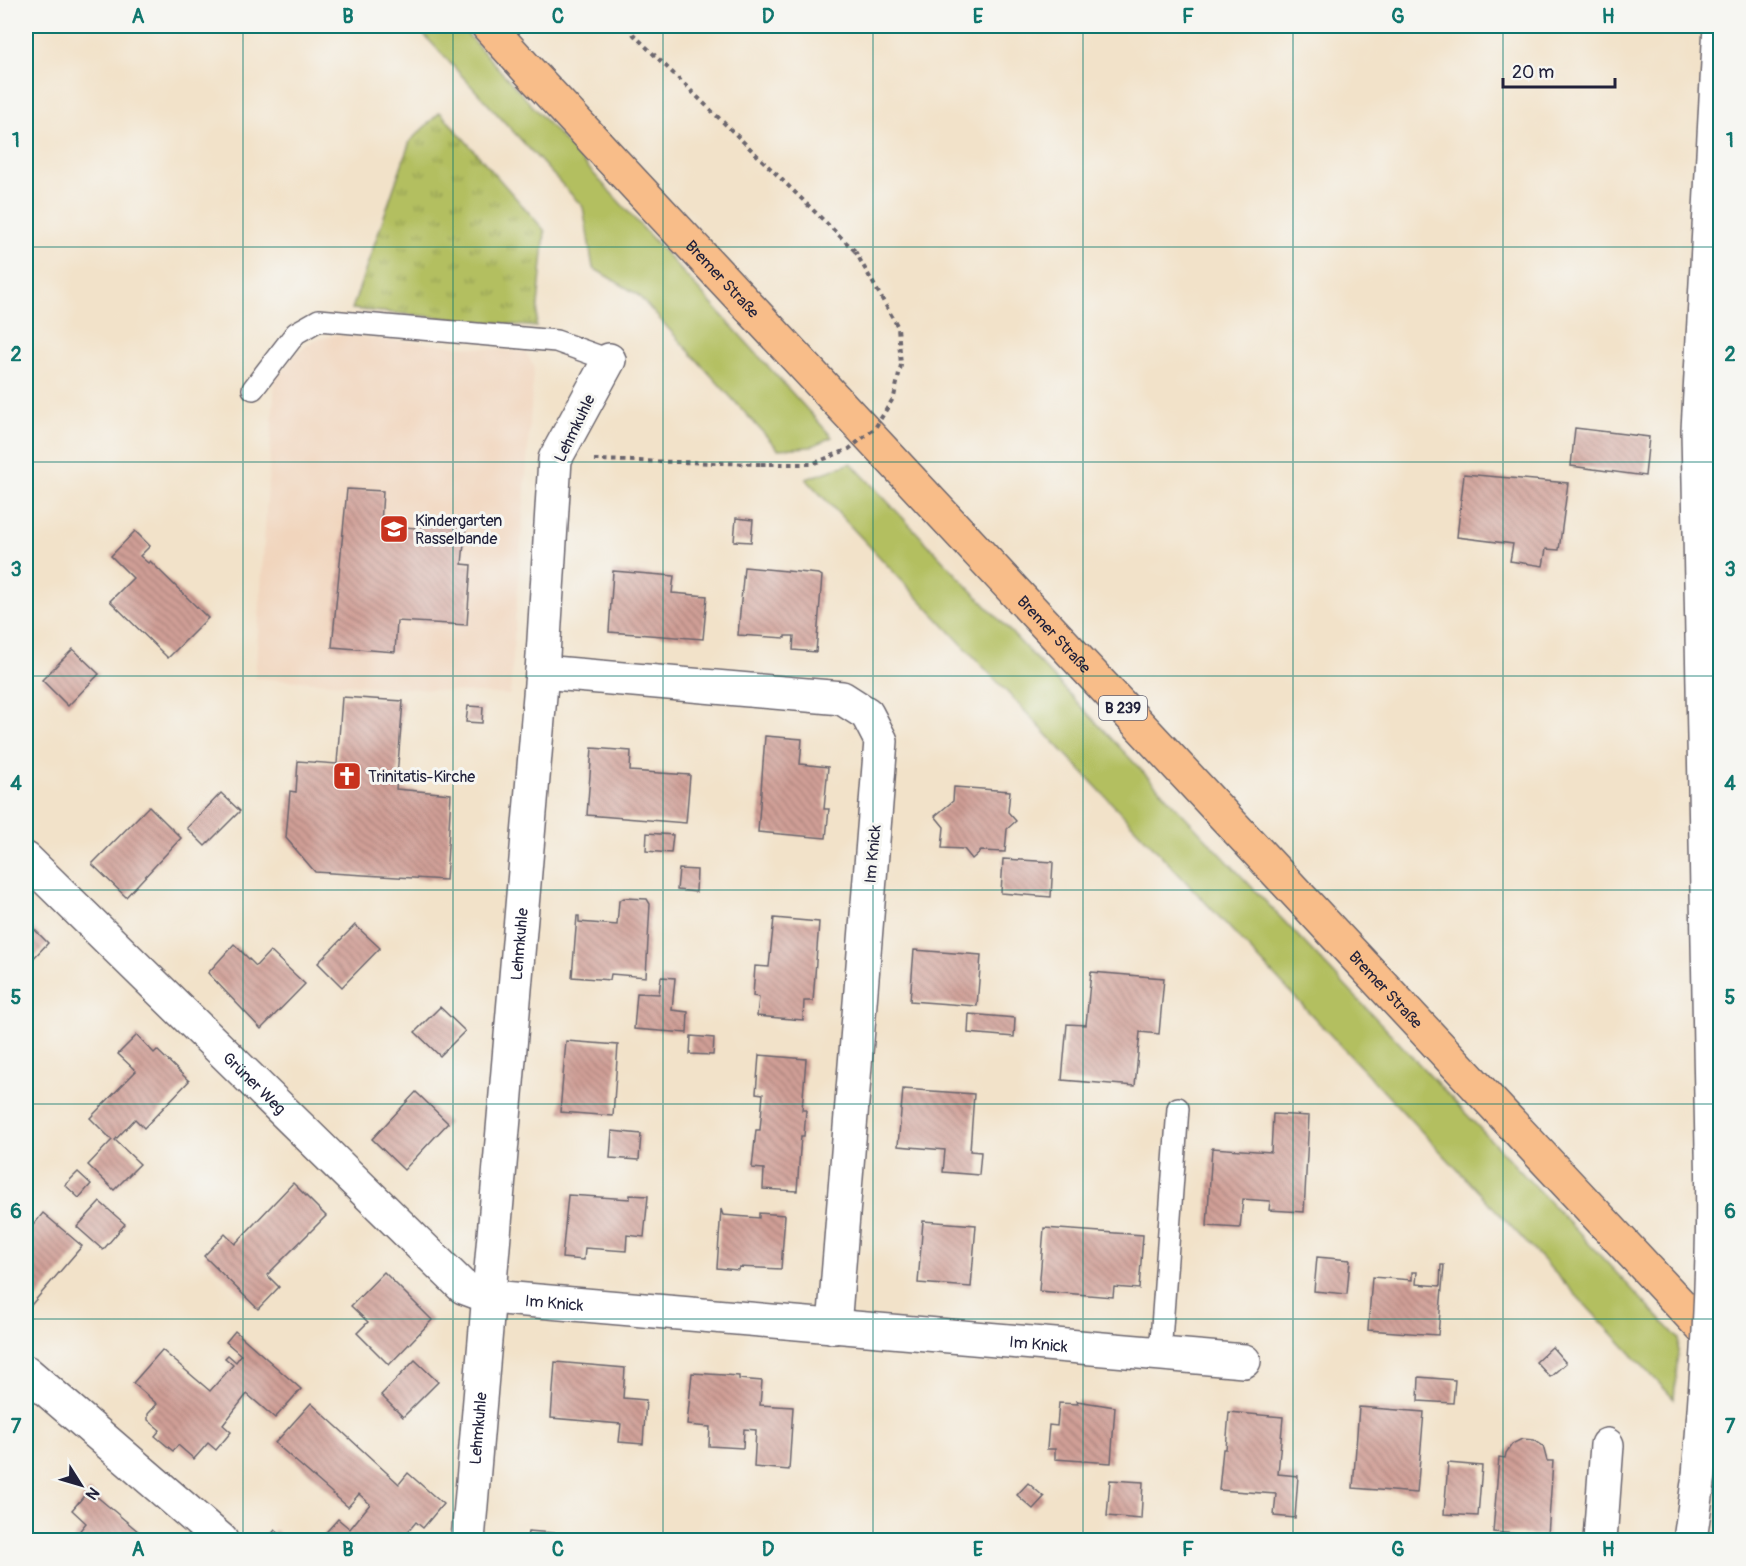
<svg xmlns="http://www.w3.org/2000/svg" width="1746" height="1566" font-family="Pangolin,sans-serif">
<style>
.built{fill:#f1d5bd}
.green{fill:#b3bf61;stroke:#6a704e;stroke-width:1.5}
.park{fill:url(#park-tufts);stroke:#6a704e;stroke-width:1.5}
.building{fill:url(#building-back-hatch)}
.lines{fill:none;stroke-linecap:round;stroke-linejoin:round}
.service-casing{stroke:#6b656d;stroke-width:24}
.minor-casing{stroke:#6b656d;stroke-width:36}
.primary-casing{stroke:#6b656d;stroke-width:36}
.path{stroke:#6b656d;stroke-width:4;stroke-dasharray:4.5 4.5;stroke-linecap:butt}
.service{stroke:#fff;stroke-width:21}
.minor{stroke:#fff;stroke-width:33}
.primary{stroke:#f8bd89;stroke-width:33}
.minor-bridge-casing{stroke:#6b656d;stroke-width:36;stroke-linecap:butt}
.path-bridge{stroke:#6b656d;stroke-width:4;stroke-dasharray:4.5 4.5;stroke-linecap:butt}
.minor-bridge{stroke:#fff;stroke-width:33}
.grid{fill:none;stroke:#0f766e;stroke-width:1.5;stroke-opacity:0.55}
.labels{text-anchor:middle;stroke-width:6;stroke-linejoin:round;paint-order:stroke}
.shield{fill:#f6f6f2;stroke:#626272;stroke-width:1.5}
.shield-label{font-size:15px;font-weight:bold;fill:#22223b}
.street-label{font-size:16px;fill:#22223b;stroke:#f6f6f2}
.poi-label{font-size:16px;fill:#22223b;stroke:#f6f6f2;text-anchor:start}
.neatline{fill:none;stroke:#0f766e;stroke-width:2}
.grid-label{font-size:20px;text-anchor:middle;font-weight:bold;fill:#0f766e}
</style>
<defs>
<pattern id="park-tufts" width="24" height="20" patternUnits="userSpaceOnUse" patternTransform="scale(1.5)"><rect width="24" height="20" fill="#b3bf61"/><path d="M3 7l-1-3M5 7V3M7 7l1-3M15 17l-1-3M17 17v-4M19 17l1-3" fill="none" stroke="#919b51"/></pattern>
<pattern id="building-back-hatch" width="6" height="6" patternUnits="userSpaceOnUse" patternTransform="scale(1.5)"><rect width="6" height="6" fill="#d09f96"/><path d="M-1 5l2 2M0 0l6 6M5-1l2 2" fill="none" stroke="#a8817c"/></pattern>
</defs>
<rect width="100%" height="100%" fill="#f6f6f2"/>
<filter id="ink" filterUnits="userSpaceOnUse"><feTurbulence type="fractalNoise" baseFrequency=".0167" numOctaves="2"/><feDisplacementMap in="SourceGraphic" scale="12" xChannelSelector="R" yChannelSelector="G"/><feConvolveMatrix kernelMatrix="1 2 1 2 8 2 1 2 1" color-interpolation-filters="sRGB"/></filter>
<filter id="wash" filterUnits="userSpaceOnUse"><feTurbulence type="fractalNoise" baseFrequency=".008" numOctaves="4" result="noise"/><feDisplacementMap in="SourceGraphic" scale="24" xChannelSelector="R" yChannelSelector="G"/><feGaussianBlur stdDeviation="1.35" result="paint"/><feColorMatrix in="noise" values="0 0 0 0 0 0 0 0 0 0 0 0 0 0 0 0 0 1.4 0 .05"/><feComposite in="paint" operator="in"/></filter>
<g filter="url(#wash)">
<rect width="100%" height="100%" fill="#f2e2c9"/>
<path class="built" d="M335 335 525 352 534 366 510 695 255 678 275 380 296 353 315 340Z"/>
<g class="green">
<path d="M416 26H460L832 437 810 447 778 449 637 294 593 268 583 207Z"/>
<path d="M851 463 1679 1339 1674 1399 806 479Z"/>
</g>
<path class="park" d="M440 112 545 231 536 327 352 309 410 141Z"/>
<g id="blocks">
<g class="building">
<path d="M1575 428 1649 437 1645 476 1571 466Z"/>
<path d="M1464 474 1568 483 1559 550 1546 549 1543 566 1510 561 1513 544 1457 537Z"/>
<path d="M347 489 383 491 381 525 416 528V519L466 523 462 564 471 565 467 625 397 621 395 652 332 647Z"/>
<path d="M736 518 753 520 751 542 734 541Z"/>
<path d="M135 531 150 546 140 556 148 563 150 561 208 618 168 658 110 601 133 578 111 556Z"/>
<path d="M744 567 819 574 822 576 816 652 793 650 794 636H785V638L738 635Z"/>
<path d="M613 571 674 576 672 593 707 596 703 639 609 632Z"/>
<path d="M73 649 99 674 68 706 42 680Z"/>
<path d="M342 697 403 701 396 789 451 794 446 880 315 872 286 838 290 791 296 792 298 761 337 764Z"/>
<path d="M468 706 483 707 482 723 466 722Z"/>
<path d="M765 736 802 739 800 764 828 767 824 809H829L826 838 758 832Z"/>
<path d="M592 748 631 751 630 771 690 775 686 823 587 815Z"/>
<path d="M954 787 1010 791 1008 812 1016 821 1007 829 1005 852 981 851 972 859 964 849 942 848 944 827 935 816 953 801Z"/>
<path d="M221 793 240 811 205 846 187 828Z"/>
<path d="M149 806 181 838 126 897 92 864Z"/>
<path d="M647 833 673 835 671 853 646 851Z"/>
<path d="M1003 859 1053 862 1051 897 1001 893Z"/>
<path d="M679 869 697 870 696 892 677 890Z"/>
<path d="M624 898 647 899 650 904 646 977 611 974 610 980 572 977 577 916H579V922L617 925 619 901Z"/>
<path d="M774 918 819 922 813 1001H804L803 1020 757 1016 759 997 753 996 755 966 769 967Z"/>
<path d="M26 921 48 943 26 966Z"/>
<path d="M355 925 380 948 342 987 318 963Z"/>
<path d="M234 944 256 966 270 951 305 984 261 1029 208 973Z"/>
<path d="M914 950 981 955 977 1006 910 1001Z"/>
<path d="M1091 972 1164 978 1159 1034 1140 1032 1135 1086 1062 1080 1067 1024 1086 1025Z"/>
<path d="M661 977 675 978 672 1010 688 1012 687 1033 634 1029 637 993 659 994Z"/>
<path d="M440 1007 465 1031 440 1056 415 1032Z"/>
<path d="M969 1014 1015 1018 1014 1037 968 1033Z"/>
<path d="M137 1035 154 1053 157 1050 189 1081 144 1128 135 1119 115 1140 140 1164 114 1190 88 1165 112 1140 90 1118 136 1071 118 1054Z"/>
<path d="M691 1036 714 1038 713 1055 690 1054Z"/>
<path d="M566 1041 618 1045 613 1116 560 1112Z"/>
<path d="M759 1055 806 1059 802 1110H806L804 1136H801L797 1191 763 1189 764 1169 752 1168 756 1130H760L763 1094 756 1093Z"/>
<path d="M903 1089 974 1094 970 1151 981 1152 979 1175 943 1172 945 1150 898 1146Z"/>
<path d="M416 1092 448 1123 404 1170 372 1139Z"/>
<path d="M1273 1114 1309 1116 1304 1212 1269 1210 1270 1201 1243 1199 1240 1228 1207 1226 1212 1148 1271 1152Z"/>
<path d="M612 1131 641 1134 639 1160 610 1158Z"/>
<path d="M78 1172 91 1184 79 1198 65 1185Z"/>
<path d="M293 1183 326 1216 267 1275 279 1287 258 1309 204 1256 225 1234 235 1244Z"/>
<path d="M568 1195 630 1199V1195L648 1196 644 1237 627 1235 626 1251 585 1248 584 1260 562 1258Z"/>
<path d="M100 1202 125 1224 103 1250 77 1227Z"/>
<path d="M721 1209 723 1215 759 1218V1213L785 1215 781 1269 739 1267 738 1270 717 1268Z"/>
<path d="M43 1213 82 1246 26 1311V1234Z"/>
<path d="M923 1221 976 1225 971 1287 918 1283Z"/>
<path d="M1044 1228 1143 1235 1139 1289 1114 1287 1113 1297 1039 1291Z"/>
<path d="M1317 1257 1350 1260 1347 1294 1314 1291Z"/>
<path d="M1441 1265H1444L1438 1335 1368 1330 1372 1277 1412 1280V1272H1417L1416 1284 1440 1286Z"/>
<path d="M384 1272 432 1320 389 1365 357 1333 368 1322 351 1306Z"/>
<path d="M235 1331 301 1389 275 1418 247 1394 223 1425 231 1432 216 1450 208 1443 194 1459 178 1445 173 1451 155 1436 160 1430 148 1420V1414L157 1404 133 1383 162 1350 210 1391 233 1365 225 1358 228 1355 236 1362 241 1355 226 1342Z"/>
<path d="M1552 1347 1566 1363 1550 1377 1536 1362Z"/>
<path d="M415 1360 438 1382 403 1417 381 1395Z"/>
<path d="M555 1362 625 1368 623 1398 646 1400 643 1444 619 1442 621 1424 551 1418Z"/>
<path d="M692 1373 739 1376V1379L762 1381 760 1405 793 1407 789 1470 754 1467 756 1430 744 1429 743 1448 709 1446 710 1427 687 1425Z"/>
<path d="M1419 1377 1455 1380 1453 1403 1418 1401Z"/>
<path d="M1077 1401 1115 1407 1111 1463 1055 1459V1449H1047L1049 1425 1057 1426 1059 1403 1078 1404Z"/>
<path d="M311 1403 399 1484 408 1473 443 1504 423 1528 416 1522 401 1540H319L338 1519 350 1529 370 1504 359 1494 348 1507 275 1443Z"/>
<path d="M1359 1407 1424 1412 1417 1493 1353 1488Z"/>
<path d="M1229 1412 1283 1417 1278 1474 1298 1476 1295 1518 1274 1516 1276 1494 1219 1490 1223 1449H1226Z"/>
<path d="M1522 1439 1534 1440 1543 1446 1547 1461H1553L1548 1536 1493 1532 1499 1457 1505 1458 1506 1453 1512 1444Z"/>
<path d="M1448 1463 1482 1466 1478 1516 1444 1514Z"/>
<path d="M1110 1480 1143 1482 1141 1519 1107 1516Z"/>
<path d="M1028 1483 1044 1497 1033 1509 1017 1495Z"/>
<path d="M89 1490 139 1532 131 1540H75L73 1539 86 1523 72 1510Z"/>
<path d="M275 1530 287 1540H266Z"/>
<path d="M528 1531 590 1536 589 1540H527Z"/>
</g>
</g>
</g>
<g filter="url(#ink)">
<use href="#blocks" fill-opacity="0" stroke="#6b656d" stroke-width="1.5"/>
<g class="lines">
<g class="service-casing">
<g id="service">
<path d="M253 389 296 333 319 320 556 341 609 360"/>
<path d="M1160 1354 1178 1108"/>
</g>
</g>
<g class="minor-casing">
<g id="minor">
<path d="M542 672 842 698 867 714 881 741 834 1327"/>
<path id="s1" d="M26 859 463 1287 490 1297 1244 1361"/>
<path d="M1712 1148 1698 430 1720 26"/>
<path d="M26 1372 221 1540"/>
<path id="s2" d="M468 1540 542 672 555 459 609 360"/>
<path d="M1600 1540 1607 1445"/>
<path d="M1690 1540 1699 1475"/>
</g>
</g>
<g class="primary-casing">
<g id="primary">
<path id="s3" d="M488 26 527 69 1720 1347"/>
</g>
</g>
<g class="path">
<path d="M628 26 634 35 855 251"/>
<path d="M594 460 761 464"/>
</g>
<use href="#service" class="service"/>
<use href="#minor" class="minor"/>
<use href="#primary" class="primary"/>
<g class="minor-bridge-casing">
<path id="minor-bridge" d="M1699 1475C1708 1366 1715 1257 1712 1148"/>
</g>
<path class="path-bridge" d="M761 464H812L849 449 875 428 894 397 901 365 898 327 855 251"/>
<use href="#minor-bridge" class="minor-bridge"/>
</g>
</g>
<path class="grid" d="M243 26V1540M453 26V1540M663 26V1540M873 26V1540M1083 26V1540M1293 26V1540M1503 26V1540M26 247H1720M26 462H1720M26 676H1720M26 890H1720M26 1104H1720M26 1319H1720"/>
<defs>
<g id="school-square" transform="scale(1.5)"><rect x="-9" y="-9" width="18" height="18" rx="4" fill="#c8321e" stroke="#f6f6f2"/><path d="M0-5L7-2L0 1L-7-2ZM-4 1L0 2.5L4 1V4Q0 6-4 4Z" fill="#fff"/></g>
<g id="church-square" transform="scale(1.5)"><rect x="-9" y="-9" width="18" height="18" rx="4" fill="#c8321e" stroke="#f6f6f2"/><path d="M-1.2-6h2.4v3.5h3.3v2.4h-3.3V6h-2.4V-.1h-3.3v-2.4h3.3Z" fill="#fff"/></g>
</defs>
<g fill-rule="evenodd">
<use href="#school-square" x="394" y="529"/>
<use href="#church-square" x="347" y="776"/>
</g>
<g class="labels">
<rect class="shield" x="1099" y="696" width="48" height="24" rx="4.5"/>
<g class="shield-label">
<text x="1123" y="713">B 239</text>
</g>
<g class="street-label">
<text dy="6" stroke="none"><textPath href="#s3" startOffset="345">Bremer Straße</textPath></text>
<text transform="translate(574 428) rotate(-64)" y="6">Lehmkuhle</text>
<text dy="6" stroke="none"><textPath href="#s3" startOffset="831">Bremer Straße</textPath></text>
<text transform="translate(872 854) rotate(-85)" y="6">Im Knick</text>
<text dy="6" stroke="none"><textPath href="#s2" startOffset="598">Lehmkuhle</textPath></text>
<text dy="6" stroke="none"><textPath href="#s3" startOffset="1317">Bremer Straße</textPath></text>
<text dy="6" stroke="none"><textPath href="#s1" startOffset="320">Grüner Weg</textPath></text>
<text dy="6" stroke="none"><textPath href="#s1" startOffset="705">Im Knick</textPath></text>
<text dy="6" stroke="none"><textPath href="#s1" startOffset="1191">Im Knick</textPath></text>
<text dy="6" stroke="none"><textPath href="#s2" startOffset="112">Lehmkuhle</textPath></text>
</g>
<g class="poi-label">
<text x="415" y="526">Kindergarten<tspan x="415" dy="18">Rasselbande</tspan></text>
<text x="368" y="782">Trinitatis-Kirche</text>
</g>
</g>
<rect width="1746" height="1566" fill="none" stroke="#f6f6f2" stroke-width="66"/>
<g transform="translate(81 1485) rotate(127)" stroke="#f6f6f2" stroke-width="4.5" paint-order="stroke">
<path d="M0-4.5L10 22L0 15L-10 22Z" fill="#22223b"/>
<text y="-9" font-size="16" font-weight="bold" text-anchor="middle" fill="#22223b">N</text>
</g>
<path d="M1503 78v9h112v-9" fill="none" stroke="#22223b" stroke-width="3"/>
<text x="1512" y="78" font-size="18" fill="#22223b" stroke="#f6f6f2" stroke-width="4.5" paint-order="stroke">20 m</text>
<rect x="33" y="33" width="1680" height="1500" class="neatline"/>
<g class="grid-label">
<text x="138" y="23">A</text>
<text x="348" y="23">B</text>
<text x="558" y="23">C</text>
<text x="768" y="23">D</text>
<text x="978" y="23">E</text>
<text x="1188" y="23">F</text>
<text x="1398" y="23">G</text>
<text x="1608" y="23">H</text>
<text x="16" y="147">1</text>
<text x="1730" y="147">1</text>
<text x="16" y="361">2</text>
<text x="1730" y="361">2</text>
<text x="16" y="576">3</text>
<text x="1730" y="576">3</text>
<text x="16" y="790">4</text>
<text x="1730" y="790">4</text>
<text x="16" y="1004">5</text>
<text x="1730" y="1004">5</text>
<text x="16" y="1218">6</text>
<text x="1730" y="1218">6</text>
<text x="16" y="1433">7</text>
<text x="1730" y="1433">7</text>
<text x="138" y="1556">A</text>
<text x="348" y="1556">B</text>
<text x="558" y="1556">C</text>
<text x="768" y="1556">D</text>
<text x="978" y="1556">E</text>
<text x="1188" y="1556">F</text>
<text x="1398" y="1556">G</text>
<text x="1608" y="1556">H</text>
</g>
</svg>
